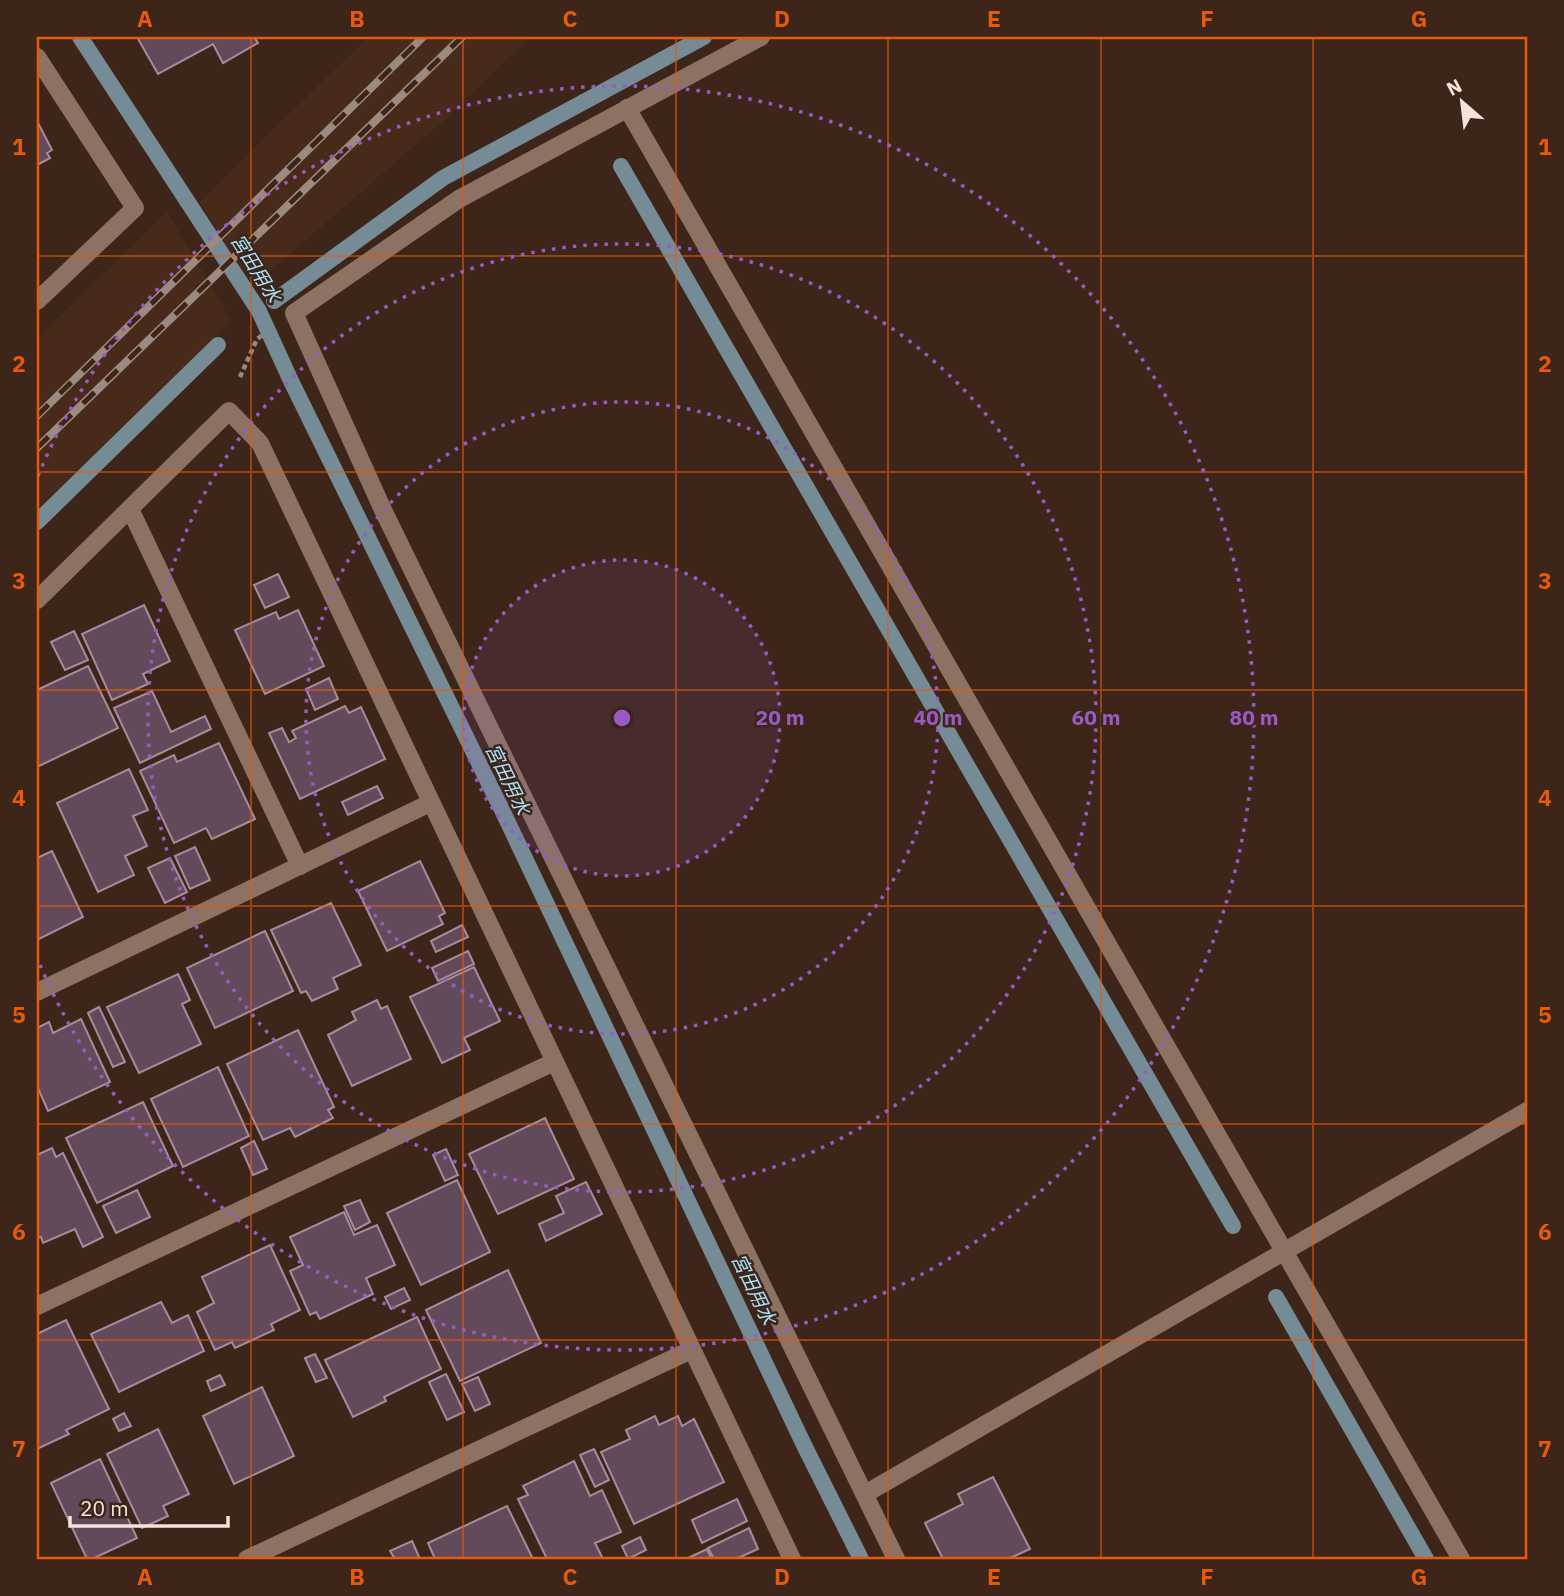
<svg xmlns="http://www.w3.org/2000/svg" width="1564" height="1596" font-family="'IBM Plex Sans','Noto Sans JP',sans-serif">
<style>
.built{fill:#472a19}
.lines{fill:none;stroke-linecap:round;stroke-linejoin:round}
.stream{stroke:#758c97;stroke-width:16}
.building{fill:#634a5a;stroke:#a78b9d;stroke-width:2}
.path{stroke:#9c887e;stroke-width:4.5;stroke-dasharray:5 3.5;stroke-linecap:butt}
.street{stroke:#8d7263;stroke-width:18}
.rail-casing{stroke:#9c897f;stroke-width:8}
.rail{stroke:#3d2619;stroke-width:5;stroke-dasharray:16;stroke-linecap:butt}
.grid{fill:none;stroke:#e8590c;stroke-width:2;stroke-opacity:0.55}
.ring{fill:none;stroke:#995ac6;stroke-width:3.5;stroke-dasharray:3.5 7}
.labels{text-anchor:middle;stroke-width:5;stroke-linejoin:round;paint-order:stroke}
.water-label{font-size:19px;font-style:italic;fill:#abe2fc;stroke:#3d2619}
.centre{fill:#995ac6;stroke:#3d2619;stroke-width:3.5}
.ring-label{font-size:21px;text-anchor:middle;font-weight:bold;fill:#995ac6;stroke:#3d2619;stroke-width:5;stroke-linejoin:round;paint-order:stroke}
.neatline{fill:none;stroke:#e8590c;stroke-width:2.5}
.grid-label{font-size:23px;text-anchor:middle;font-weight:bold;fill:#e8590c}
</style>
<rect width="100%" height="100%" fill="#3d2619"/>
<g class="built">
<path d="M368 37H531L442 122 253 286 199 202Z"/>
<path d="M167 212 232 321 37 509V338Z"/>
</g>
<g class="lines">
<g class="stream">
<path d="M80 37 259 311 291 381 503 812 804 1445 861 1559"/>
<path d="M621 166 1233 1226"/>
<path d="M274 301 443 178 704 37"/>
<path d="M37 522 218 345"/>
<path d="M1276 1297 1426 1559"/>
</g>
</g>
<g class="building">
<path d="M137 37H254L258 43 223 63 213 44 158 74Z"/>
<path d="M37 121 52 150 47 153 50 158 37 165Z"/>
<path d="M278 574 289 597 265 608 254 585Z"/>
<path d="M144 605 170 661 143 674 148 684 112 700 82 634Z"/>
<path d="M298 610 324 666 265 694 235 630 276 612 279 619Z"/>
<path d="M74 631 88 660 65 670 51 642Z"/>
<path d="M88 666 118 728 37 767V690Z"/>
<path d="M329 678 338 699 315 710 306 689Z"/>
<path d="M152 691 171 732 205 716 211 729 140 763 114 708Z"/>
<path d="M345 706 349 713 361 707 385 759 300 799 269 733 282 728 289 742 296 738 292 731Z"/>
<path d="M219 743 255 819 212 839 206 828 174 843 140 771 174 755 177 762Z"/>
<path d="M129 769 148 810 133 816 147 846 125 856 134 875 98 892 57 803Z"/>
<path d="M377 786 383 798 348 815 342 802Z"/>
<path d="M195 847 210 880 190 889 175 856Z"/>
<path d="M52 851 83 917 37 940V858Z"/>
<path d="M170 858 187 892 165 903 148 868Z"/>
<path d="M420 861 445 913 439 916 443 924 387 951 358 891Z"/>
<path d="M331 903 361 965 333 978 338 989 312 1001 306 991 301 993 271 930Z"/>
<path d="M462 925 468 937 436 952 431 941Z"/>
<path d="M265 931 293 991 215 1028 187 968Z"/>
<path d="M468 951 474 964 438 981 432 968Z"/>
<path d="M474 967 500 1021 464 1038 470 1050 442 1063 410 997Z"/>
<path d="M178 974 190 1000 182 1004 201 1044 139 1073 107 1007Z"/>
<path d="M377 1000 381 1009 387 1006 411 1059 352 1086 328 1035 356 1020 352 1012Z"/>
<path d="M99 1007 125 1062 113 1067 88 1013Z"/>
<path d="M81 1019 110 1082 48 1111 37 1086V1028L49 1022 53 1033Z"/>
<path d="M298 1030 334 1107 328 1110 333 1118 295 1137 290 1128 263 1140 227 1064Z"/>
<path d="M218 1067 249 1136 183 1167 151 1099Z"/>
<path d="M143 1102 173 1166 97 1203 66 1138Z"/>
<path d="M545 1118 574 1179 498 1214 469 1154Z"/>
<path d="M254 1141 267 1169 253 1175 241 1148Z"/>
<path d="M52 1148 56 1157 63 1153 103 1237 83 1247 75 1229 43 1243 41 1237 37 1238V1155Z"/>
<path d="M446 1149 458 1175 445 1181 433 1155Z"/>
<path d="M457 1180 490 1252 421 1285 387 1213Z"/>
<path d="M586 1182 602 1214 546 1241 539 1224 564 1213 556 1196Z"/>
<path d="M137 1190 150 1217 116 1233 103 1206Z"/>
<path d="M360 1200 370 1222 355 1230 344 1206Z"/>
<path d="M344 1212 354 1235 377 1225 395 1265 366 1278 373 1294 320 1319 316 1312 310 1315 290 1271 303 1265 290 1237Z"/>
<path d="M270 1245 300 1310 271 1324 274 1330 235 1348 232 1342 215 1350 197 1312 214 1303 202 1277Z"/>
<path d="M508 1270 541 1343 460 1381 426 1310Z"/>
<path d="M404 1288 410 1300 391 1309 385 1297Z"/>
<path d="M161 1302 172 1323 188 1315 204 1351 119 1392 91 1334Z"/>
<path d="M417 1317 441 1369 384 1397 386 1401 353 1417 325 1360Z"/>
<path d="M66 1320 109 1409 66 1430 69 1434 37 1449V1334Z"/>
<path d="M315 1354 327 1378 316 1382 305 1358Z"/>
<path d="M446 1374 464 1412 447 1420 429 1382Z"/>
<path d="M220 1375 225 1385 211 1391 207 1381Z"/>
<path d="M478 1377 490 1404 475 1411 462 1384Z"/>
<path d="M262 1387 294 1456 234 1484 203 1416Z"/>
<path d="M124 1413 131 1426 119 1431 113 1419Z"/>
<path d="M655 1416 659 1425 678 1416 682 1426 694 1419 724 1482 634 1524 601 1452 630 1439 626 1430Z"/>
<path d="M158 1429 189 1494 163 1506 168 1516 142 1528 107 1454Z"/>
<path d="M594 1449 609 1480 595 1487 580 1455Z"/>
<path d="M100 1459 137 1538 92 1559H87L51 1483Z"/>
<path d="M574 1461 590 1496 602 1490 621 1532 595 1543 603 1559H547L518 1499 528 1495 523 1486Z"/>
<path d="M993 1477 1030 1549 1008 1559H943L925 1523 963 1504 958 1494Z"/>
<path d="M737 1499 747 1521 702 1543 692 1520Z"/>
<path d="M507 1506 533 1559H435L428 1543Z"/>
<path d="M749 1528 758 1549 736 1559H714L708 1548Z"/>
<path d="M640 1537 646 1550 628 1559 622 1546Z"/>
<path d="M412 1541 420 1559H395L390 1551Z"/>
<path d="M707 1549 711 1558 709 1559H686Z"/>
</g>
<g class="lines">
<path class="path" d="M240 377 257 339 264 334"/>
<g class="street">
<path d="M761 37 459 199 294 313 383 510 896 1559"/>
<path d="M37 57 135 208 37 301"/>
<path d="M627 108 1461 1559"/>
<path d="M130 509 300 866"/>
<path d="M37 600 229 411 260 443 792 1559"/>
<path d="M37 992 430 803"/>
<path d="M37 1306 554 1062"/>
<path d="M865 1494 1527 1111"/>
<path d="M247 1559 691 1350"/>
</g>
<g class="rail-casing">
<g id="rail">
<path d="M37 416 423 37"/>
<path d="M37 448 462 37"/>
</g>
</g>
<use href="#rail" class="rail"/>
</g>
<path class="grid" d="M251 37V1559M463 37V1559M676 37V1559M888 37V1559M1101 37V1559M1313 37V1559M37 256H1527M37 472H1527M37 690H1527M37 906H1527M37 1124H1527M37 1340H1527"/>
<circle cx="622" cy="718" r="158" fill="#995ac6" fill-opacity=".12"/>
<g class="ring">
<circle cx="622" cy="718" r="158"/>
<circle cx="622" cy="718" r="316"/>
<circle cx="622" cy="718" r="474"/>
<path d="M38 476A632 632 0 1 1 38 960"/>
</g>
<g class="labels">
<g class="water-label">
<text transform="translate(256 268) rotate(58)" y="7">宮田用水</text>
<text transform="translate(508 779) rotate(64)" y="7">宮田用水</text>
<text transform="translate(754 1289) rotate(64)" y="7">宮田用水</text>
</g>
</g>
<circle cx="622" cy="718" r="10" class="centre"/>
<g class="ring-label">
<text x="780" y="725">20 m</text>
<text x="938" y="725">40 m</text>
<text x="1096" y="725">60 m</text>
<text x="1254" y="725">80 m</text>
</g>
<rect width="1564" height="1596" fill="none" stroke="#3d2619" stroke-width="77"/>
<g transform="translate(1462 102) rotate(332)" stroke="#3d2619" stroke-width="5" paint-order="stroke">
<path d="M0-5L12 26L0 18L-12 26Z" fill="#f4e4dc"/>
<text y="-10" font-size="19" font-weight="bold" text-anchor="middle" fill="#f4e4dc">N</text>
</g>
<path d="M70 1516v10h158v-10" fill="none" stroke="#f4e4dc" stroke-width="3.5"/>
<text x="80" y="1516" font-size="21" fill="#f4e4dc" stroke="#3d2619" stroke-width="5" paint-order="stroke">20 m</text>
<rect x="38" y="38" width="1488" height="1520" class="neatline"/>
<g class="grid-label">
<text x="145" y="27">A</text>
<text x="357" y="27">B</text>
<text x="570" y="27">C</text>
<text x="782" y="27">D</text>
<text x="994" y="27">E</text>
<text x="1207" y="27">F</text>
<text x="1419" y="27">G</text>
<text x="19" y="155">1</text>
<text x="1545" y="155">1</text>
<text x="19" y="372">2</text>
<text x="1545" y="372">2</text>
<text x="19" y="589">3</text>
<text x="1545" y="589">3</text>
<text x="19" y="806">4</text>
<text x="1545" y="806">4</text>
<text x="19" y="1023">5</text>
<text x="1545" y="1023">5</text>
<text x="19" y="1240">6</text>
<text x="1545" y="1240">6</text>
<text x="19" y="1457">7</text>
<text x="1545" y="1457">7</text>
<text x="145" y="1585">A</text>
<text x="357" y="1585">B</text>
<text x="570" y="1585">C</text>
<text x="782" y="1585">D</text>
<text x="994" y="1585">E</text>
<text x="1207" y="1585">F</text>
<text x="1419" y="1585">G</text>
</g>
</svg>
